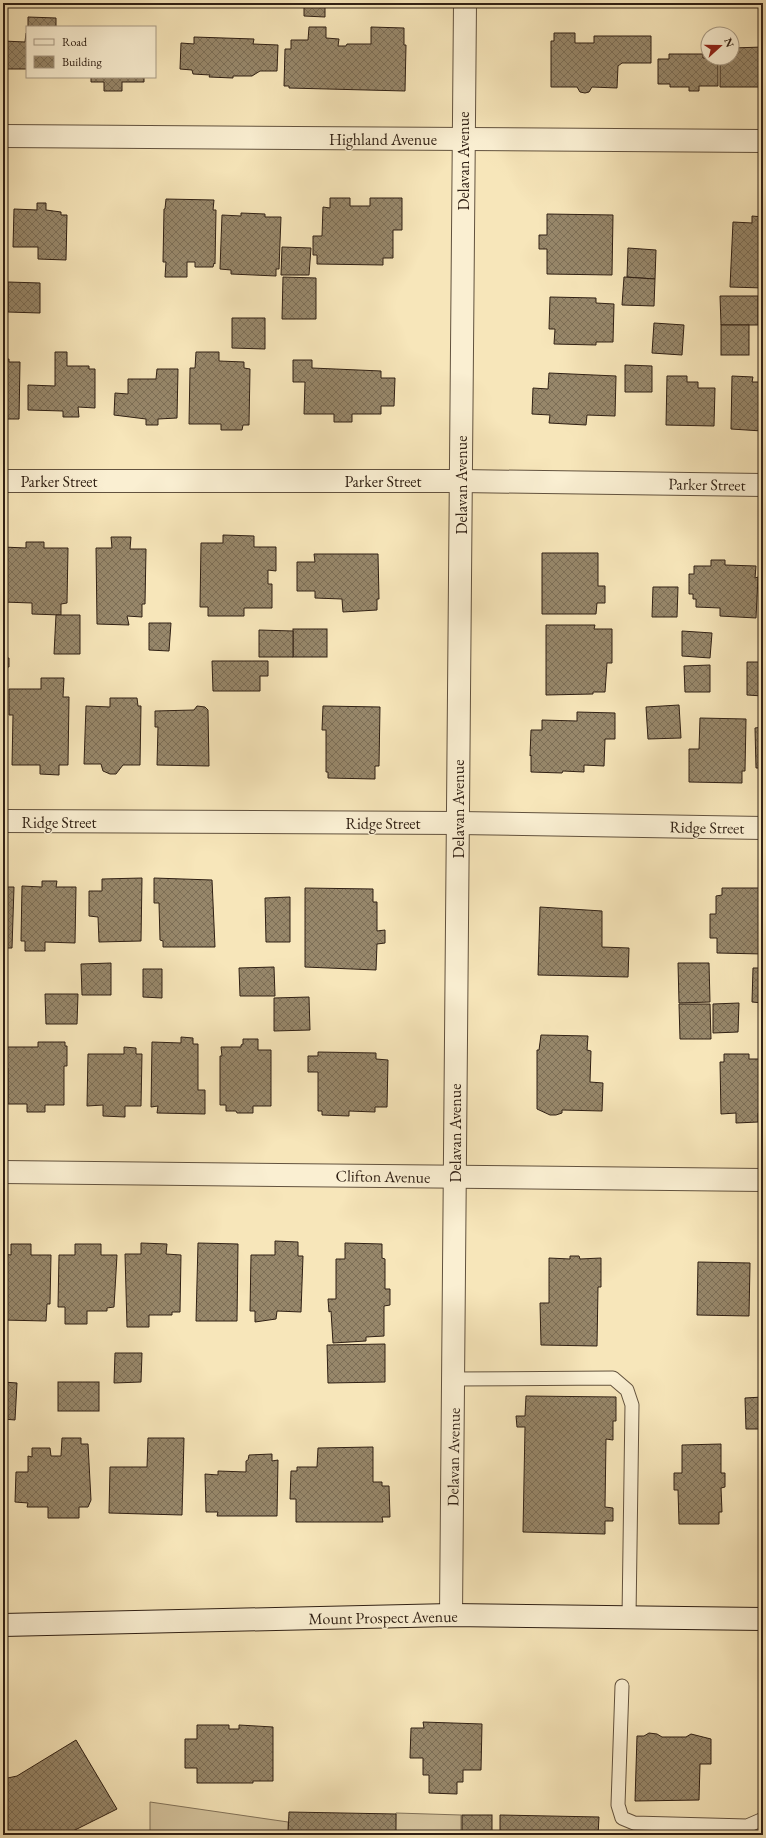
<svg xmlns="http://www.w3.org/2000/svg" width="766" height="1838" font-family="'EB Garamond',serif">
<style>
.grass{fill:#d5c49e;stroke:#827259}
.building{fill:url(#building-cross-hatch);stroke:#302014}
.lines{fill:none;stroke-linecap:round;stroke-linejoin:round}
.service-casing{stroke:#62523e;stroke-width:15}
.minor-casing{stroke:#62523e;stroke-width:24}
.tertiary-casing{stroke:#62523e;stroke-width:24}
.secondary-casing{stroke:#302014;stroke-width:24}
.service{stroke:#faefd2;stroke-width:13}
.minor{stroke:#faefd2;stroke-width:22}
.tertiary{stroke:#faefd2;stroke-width:22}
.secondary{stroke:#faefd2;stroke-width:22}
.labels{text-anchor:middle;stroke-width:3;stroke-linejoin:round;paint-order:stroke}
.street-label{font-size:16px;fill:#302014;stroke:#faefd2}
</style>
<defs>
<pattern id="building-cross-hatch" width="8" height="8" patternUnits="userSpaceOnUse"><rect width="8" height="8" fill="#97876a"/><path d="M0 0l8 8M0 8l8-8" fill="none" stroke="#7c6e56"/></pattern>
</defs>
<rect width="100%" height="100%" fill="#f7e6ba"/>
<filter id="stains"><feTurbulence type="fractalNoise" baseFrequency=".005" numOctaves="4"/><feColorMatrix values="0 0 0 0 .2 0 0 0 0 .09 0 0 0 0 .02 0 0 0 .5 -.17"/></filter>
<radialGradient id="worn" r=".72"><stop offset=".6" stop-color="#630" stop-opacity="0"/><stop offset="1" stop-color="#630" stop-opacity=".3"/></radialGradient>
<g class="grass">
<path d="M150 1802 288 1822V1835H150Z"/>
<path d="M396 1813 461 1815V1835H395Z"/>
</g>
<g class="building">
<rect x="126" y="3" width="29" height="3"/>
<path d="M304 3H325V17L304 16Z"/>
<path d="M28 17 56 18V27H28Z"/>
<path d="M309 27H326V38L339 39 338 46H346L347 44H371V27L404 28V45H406L405 91 289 88V86H284L285 49H291V40H308Z"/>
<path d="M26 33H27V69H3V41L25 42Z"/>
<path d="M554 33H575V43H594V36H651V63H622L618 66 617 88 592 87 589 92 585 93 580 92 577 87H551V41H554Z"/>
<path d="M194 37 254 39 253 44 278 45 277 71H260L252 76H233V78L209 77 210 75 193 74 192 70 180 69 181 43 194 44Z"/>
<path d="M763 47V87H720V58H732V48Z"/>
<path d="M669 54H703V58H718V86H699V91H689V87H670V84H658V59H669Z"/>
<path d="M91 77H144V82H122V91H104V82H91Z"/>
<path d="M330 198H350V206H370V198H402V230H393V258H383V265L317 264V255H313V236H322L323 207 330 208Z"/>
<path d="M166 199 214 200 213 210H216L215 264 214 263 213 267H195V262H187V277H165L166 262H163L164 209H165Z"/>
<path d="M37 203H46V210L61 212V215H67L66 260 38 259V247H13L14 209 37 210Z"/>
<path d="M241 213 265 214V217H281L279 269H276V276L231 274V270L220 269 222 215 241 216Z"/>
<path d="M547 214 613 215 612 275 547 274V249H539V235H547Z"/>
<path d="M752 216 763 217V288L730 287 733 222 752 223Z"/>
<path d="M282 247 311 248 309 275H281Z"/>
<path d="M628 248 656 250 655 279 627 277Z"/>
<path d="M283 277 316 278V319H282Z"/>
<path d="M624 277 655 279 654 306 622 305Z"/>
<path d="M8 282 40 283V313L8 312Z"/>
<path d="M720 296H758V325H721Z"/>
<path d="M550 297 596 298V303L614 304 613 342H596V345L554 344 555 329H549Z"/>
<path d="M232 318H265V349L232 348Z"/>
<path d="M654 323 684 325 682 355 652 353Z"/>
<rect x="721" y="325" width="28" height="30"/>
<path d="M55 352H67V366H89V369H95V408L78 407 79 417H63V411L28 410V385L55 386Z"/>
<path d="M196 352H219V361L244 362V368L250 369 249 425H243L242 430H221V424H189L190 368H195Z"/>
<path d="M3 359H9V362H20L19 419H3Z"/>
<path d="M293 360H312V368L381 371V378H395L394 406H381V414H352V422H334V414H304L305 382H293Z"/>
<path d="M625 365 652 366V392H625Z"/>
<path d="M157 369H178L177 418 158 419V425H146V419L114 415 115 393 128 394V379H156Z"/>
<path d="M549 373 616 376 615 416 587 415 586 425 549 423 550 415 532 414 533 388 548 389Z"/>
<path d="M667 376H687V382H698V388H715L714 426 666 425Z"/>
<path d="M732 376 753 377 752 382H763L762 431 731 429Z"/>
<path d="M223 535 254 536V547H276V571L268 570V584H272V608H244V616H208V607H200L201 543H223Z"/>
<path d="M111 537H131L130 549H146L145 604H142V617L127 616 129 625 97 624 96 548H112Z"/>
<path d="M26 542H44V548H68L67 603 61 604V615L32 614V603L3 602V547L26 548Z"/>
<path d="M542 553H598V586H605V603H597L596 614H542Z"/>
<path d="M314 554H378L379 599H377V610L343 612 342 599 315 598V591H297V562H315Z"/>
<path d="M763 555V602H761Z"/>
<path d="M711 560H725V565L756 566 755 578 758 577 756 618 720 616V608L696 607V599H693V594H689V574H694V566H711Z"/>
<path d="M653 587H678L677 617H652Z"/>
<path d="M56 615H80V654H54Z"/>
<path d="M149 623H171L169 651 149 650Z"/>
<path d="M546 625H595L594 629H612V663H607L605 692H593V694L546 695Z"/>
<path d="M3 626 5 649H3Z"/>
<rect x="293" y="629" width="34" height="28"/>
<path d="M259 630 293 631V657H259Z"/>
<path d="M682 631 712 633 710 658 682 656Z"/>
<path d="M3 658H9V667H3V686Z"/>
<path d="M212 661H268V676H260V691H213Z"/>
<path d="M747 662H763V696L747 695Z"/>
<path d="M710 665V692H685L684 666Z"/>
<path d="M41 678H64L63 697H69L68 765H59V775L40 774V765H12L13 715H9V689H41Z"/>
<path d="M110 698H137L138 706H141L140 765H123L116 774H110L103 771 101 764H84L86 706 110 707Z"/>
<path d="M679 705 681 738 648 739 646 707Z"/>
<path d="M197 706 205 707 208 710 209 766 157 765 158 727H155V711L194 710Z"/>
<path d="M323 706 380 707 379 766H375V779L328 778V772H326V730H322Z"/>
<path d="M577 712 615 713V739H605L604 766 584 765V772L563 771 562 773 531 772V755L530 756 531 730H542V720L577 721Z"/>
<path d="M700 718 746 719 745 771H742V783L689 782V749H699Z"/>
<path d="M763 727V768H756L755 728Z"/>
<path d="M142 878 141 941 99 942 98 917 89 916V891H102V879Z"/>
<path d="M154 878 212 880 215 947H163V941L160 940 159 903H154Z"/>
<path d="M42 881H57L56 887H76L75 943 45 942V951H25V941H21L22 886 42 887Z"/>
<path d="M3 887H14L12 948H3Z"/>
<path d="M305 888 373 889V902H377V931L385 930V943L377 944 376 970 305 967Z"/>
<path d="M722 888H763V954L717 953V938H710V914H716V896L722 895Z"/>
<path d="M290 897V942H266L265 898Z"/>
<path d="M540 907 602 911V947L629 948 628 977 538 975Z"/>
<path d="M111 963V995H82L81 964Z"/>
<path d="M678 963H709L710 1002 679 1003Z"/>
<path d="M274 967 275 996H240L239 968Z"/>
<path d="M753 968H763V1003L752 1002Z"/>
<path d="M143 969H162V998L143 997Z"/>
<path d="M45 994H78L77 1024H46Z"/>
<path d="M309 997 310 1030 274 1031V998Z"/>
<path d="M739 1003 738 1032 713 1033V1004Z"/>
<path d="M679 1004H710L711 1039H680Z"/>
<path d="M541 1035 588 1036 587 1050 591 1051 590 1082 603 1083 602 1111 562 1110V1113L556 1115H550L537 1109V1050H539Z"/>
<path d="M181 1037 193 1038V1044H198V1090H205V1114L157 1113 158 1106 151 1107 152 1042 181 1043Z"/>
<path d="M243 1039H258V1050H271V1106H253V1113H237L236 1111H226V1105H220V1056H222L221 1047H241V1045L243 1044Z"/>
<path d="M38 1042H65V1046H67V1066H64V1105H45V1112H27V1104H8V1068H3V1047H38Z"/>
<path d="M124 1047 136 1048V1054H142L141 1106H125V1117L103 1116V1105L87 1106 88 1054H124Z"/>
<path d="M318 1052 376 1053V1059L388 1060 387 1107H375V1112L349 1111V1116L322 1115V1111H318V1072H308V1056H318Z"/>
<path d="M724 1054H749V1059H759V1063H763V1113H758V1122L736 1123V1113L721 1114 720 1062H724Z"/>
<path d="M275 1241 298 1242V1256H303L301 1312 277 1311 276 1319 255 1322V1311H250L251 1255H275Z"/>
<path d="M141 1243 167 1244 166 1254 181 1255 180 1312H172V1315H149V1327H127L125 1254H141Z"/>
<path d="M198 1243 238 1244 237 1321H196Z"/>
<path d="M345 1243 382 1244V1258L385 1259V1289H390V1305L384 1306V1336L366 1337V1341L333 1343 331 1311 329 1312 328 1299H336V1259H345Z"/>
<path d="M11 1244H31V1255H51L50 1304H47L46 1321 3 1320V1254L11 1255Z"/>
<path d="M75 1244H101V1255H117L114 1307 107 1308V1311H87V1324H65V1307H58L59 1255H75Z"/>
<path d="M570 1256H579L580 1259 601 1258V1287H598L597 1346 541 1345 540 1303H549V1258L570 1259Z"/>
<path d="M698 1262 750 1263 749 1316 697 1315Z"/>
<path d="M385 1344V1382L328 1383 327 1345Z"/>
<path d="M115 1353H142L141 1382 114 1383Z"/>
<path d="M3 1382 17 1383 15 1420 3 1419Z"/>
<rect x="58" y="1382" width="41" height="29"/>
<path d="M526 1396 616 1397V1421H613V1440L606 1439 605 1507 613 1508V1521H605V1534L523 1532 525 1427H517L516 1416H525Z"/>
<path d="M763 1397V1429H746L745 1398Z"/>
<path d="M62 1438H81V1444H88L91 1500 88 1507H79V1518H48V1507H27L28 1503 15 1502 16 1472H28V1456L32 1457V1448H50L51 1456H61Z"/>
<path d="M148 1438H184L182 1515 109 1513 110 1467H147Z"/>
<path d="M721 1444V1473H725V1487L721 1488 722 1512H719V1524H679L678 1490H674V1473H682V1445Z"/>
<path d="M373 1447V1482H382V1486H389L390 1517H382L383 1522H296V1499H290L291 1471H297V1467H317L318 1448Z"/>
<path d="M3 1451H4L3 1515Z"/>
<path d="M272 1454V1461L278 1460 277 1516H217L218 1512H206L205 1474 218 1475V1471L246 1472V1461L248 1460 249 1455Z"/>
<path d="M423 1722 482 1724 481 1770H463V1782H457V1794L429 1793V1775H423V1758H410L411 1728H424Z"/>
<path d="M197 1725H229V1729H239V1725L273 1727V1781H253V1783H197V1768H185V1739H197Z"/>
<path d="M649 1733 657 1734 662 1737H686L691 1734 711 1739V1764H700L699 1800 635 1801 637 1736H644Z"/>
<path d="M76 1740 117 1809 65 1835H3V1779L17 1776Z"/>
<path d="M289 1812 396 1814V1835H288Z"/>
<rect x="462" y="1815" width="30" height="20"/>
<path d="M500 1815 599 1817 598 1835H500Z"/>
</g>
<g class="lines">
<g class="service-casing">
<g id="service">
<path d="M453 1379 613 1378 627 1390 632 1405 629 1617"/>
<path d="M622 1686 618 1805 622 1818 634 1823 747 1826 763 1819"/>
</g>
</g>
<g class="minor-casing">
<g id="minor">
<path d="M3 136 763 141"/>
<path d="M3 481H461L763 485"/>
<path d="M3 821 458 823 763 828"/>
<path d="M451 1615 465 3"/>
</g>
</g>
<g class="tertiary-casing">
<path id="tertiary" d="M3 1172 763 1180"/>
</g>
<g class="secondary-casing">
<path id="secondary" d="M3 1625 451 1615 763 1619"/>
</g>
<use href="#service" class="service"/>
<use href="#minor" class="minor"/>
<use href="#tertiary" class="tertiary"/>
<use href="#secondary" class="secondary"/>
</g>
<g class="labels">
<g class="street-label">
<text x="383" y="145">Highland Avenue</text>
<text transform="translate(463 161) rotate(-90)" y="6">Delavan Avenue</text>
<text x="59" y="487">Parker Street</text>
<text x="383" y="487">Parker Street</text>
<text transform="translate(707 484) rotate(1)" y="6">Parker Street</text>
<text transform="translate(461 485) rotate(-90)" y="6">Delavan Avenue</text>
<text transform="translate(458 809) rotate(-90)" y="6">Delavan Avenue</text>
<text x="59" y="828">Ridge Street</text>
<text x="383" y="829">Ridge Street</text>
<text transform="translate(707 827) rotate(1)" y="6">Ridge Street</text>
<text transform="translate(455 1133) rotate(-90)" y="6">Delavan Avenue</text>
<text transform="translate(383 1176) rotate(1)" y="6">Clifton Avenue</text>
<text transform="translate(453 1457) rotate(-89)" y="6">Delavan Avenue</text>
<text transform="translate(383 1617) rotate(-1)" y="6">Mount Prospect Avenue</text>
</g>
</g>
<rect width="766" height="1838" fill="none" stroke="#f7e6ba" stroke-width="16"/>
<rect x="4" y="4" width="758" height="1830" fill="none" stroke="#302014" stroke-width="2"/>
<rect x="8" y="8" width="750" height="1822" fill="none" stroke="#302014"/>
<rect x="26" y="26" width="130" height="52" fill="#faefd2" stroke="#a99c86"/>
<rect x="34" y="39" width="20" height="6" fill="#faefd2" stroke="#a99c86"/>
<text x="62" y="46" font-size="12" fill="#302014">Road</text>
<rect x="34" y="56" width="20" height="12" fill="url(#building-cross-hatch)" stroke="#a99c86"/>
<text x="62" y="66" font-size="12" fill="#302014">Building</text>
<g transform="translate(720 46) rotate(69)"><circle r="19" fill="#faefd2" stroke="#a99c86"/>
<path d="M0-3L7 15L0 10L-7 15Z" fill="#8f2418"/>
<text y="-6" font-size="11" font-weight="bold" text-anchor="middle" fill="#302014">N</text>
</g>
<rect width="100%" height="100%" filter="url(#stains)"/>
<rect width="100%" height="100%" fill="url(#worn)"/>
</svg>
